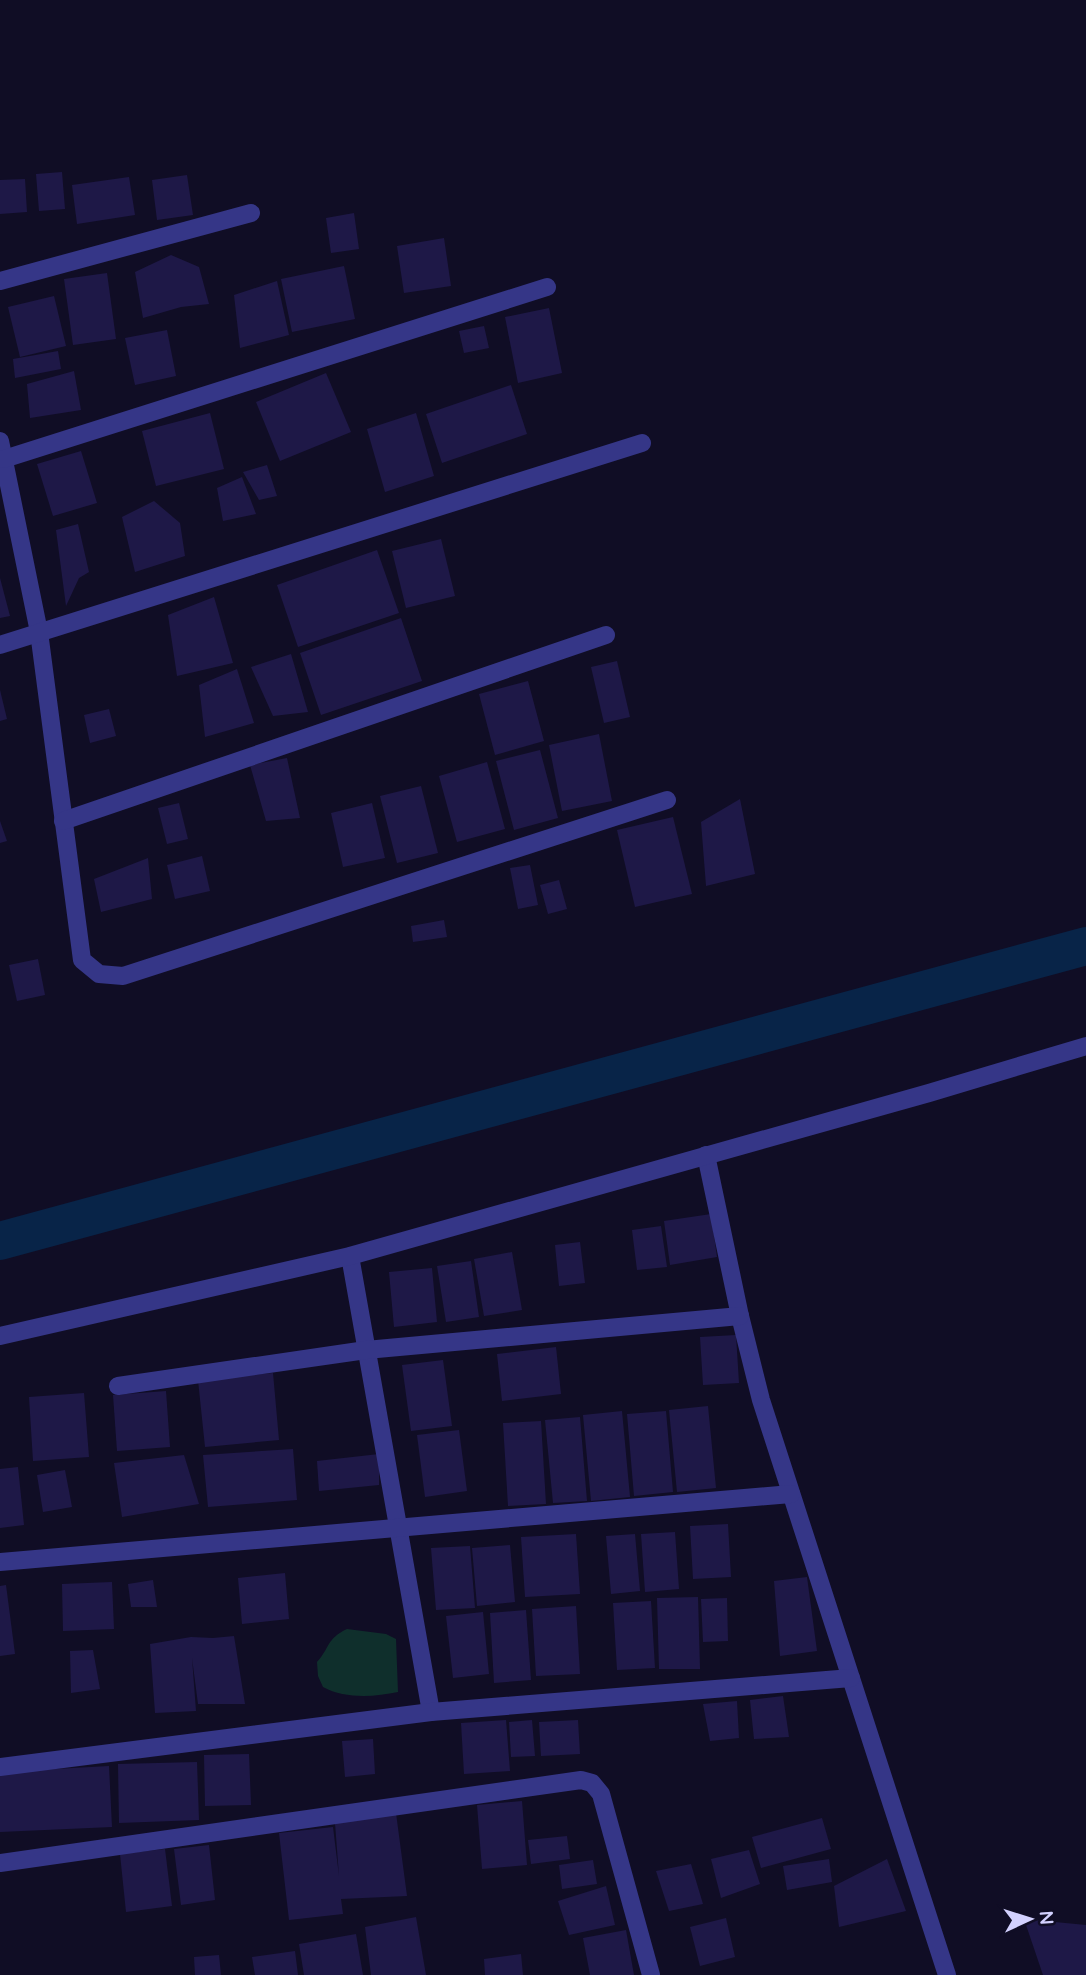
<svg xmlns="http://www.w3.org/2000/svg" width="1086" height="1975" font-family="Quicksand,sans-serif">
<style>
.green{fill:#0f2f2c}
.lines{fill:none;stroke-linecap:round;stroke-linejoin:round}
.canal{stroke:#082448;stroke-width:38}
.building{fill:#1e1847}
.minor{stroke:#353687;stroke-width:18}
</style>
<rect width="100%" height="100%" fill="#100d25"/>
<path class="green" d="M347 1629 386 1634 396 1639 398 1692C374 1697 345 1699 323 1687L318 1676 317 1662C330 1648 326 1639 347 1629Z"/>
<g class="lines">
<path class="canal" d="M0 1241 1086 946"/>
</g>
<g class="building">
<path d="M62 172 65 209 39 211 36 174Z"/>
<path d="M187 175 193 215 157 220 152 180Z"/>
<path d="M129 177 135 215 77 224 72 185Z"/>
<path d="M25 179 27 212 0 214V180Z"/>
<path d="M354 213 359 249 331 253 326 218Z"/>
<path d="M444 238 451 286 404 293 397 246Z"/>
<path d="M171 255 199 267 209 304 181 307 143 318 135 272Z"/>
<path d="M344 266 355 319 292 332 281 279Z"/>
<path d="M107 273 116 339 73 345 64 279Z"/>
<path d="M277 281 289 335 240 348 234 295Z"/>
<path d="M54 296 66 346 20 357 8 307Z"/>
<path d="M549 308 562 373 518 383 505 317Z"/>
<path d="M484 326 489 348 464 353 459 331Z"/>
<path d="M167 330 176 376 135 385 125 338Z"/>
<path d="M58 351 61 369 15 378 13 359Z"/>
<path d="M74 371 81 410 30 418 27 384Z"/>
<path d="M326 373 351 432 280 461 256 402Z"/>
<path d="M511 385 527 434 442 463 426 414Z"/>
<path d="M210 413 224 469 156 486 142 431Z"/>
<path d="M416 413 434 476 385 492 367 429Z"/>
<path d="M81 451 97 503 53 516 37 464Z"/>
<path d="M267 465 277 496 259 500 243 472Z"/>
<path d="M242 477 256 514 223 521 217 488Z"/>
<path d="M154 501 180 523 185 556 135 572 122 517Z"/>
<path d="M78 524 89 572 79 578 66 606 56 530Z"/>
<path d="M441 539 455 596 406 608 392 551Z"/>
<path d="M377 550 399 613 298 647 277 585Z"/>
<path d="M0 578 10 616 0 618Z"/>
<path d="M214 597 233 663 177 676 168 615Z"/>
<path d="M401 618 422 681 321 715 300 653Z"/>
<path d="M291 654 308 712 273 716 251 667Z"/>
<path d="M617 661 630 717 604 723 591 667Z"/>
<path d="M237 669 254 723 205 737 199 685Z"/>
<path d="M528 681 544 741 495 755 479 694Z"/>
<path d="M0 690 7 719 0 721Z"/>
<path d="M109 709 116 736 90 743 84 715Z"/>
<path d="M599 734 612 801 562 811 549 745Z"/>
<path d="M540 750 558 818 514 830 496 761Z"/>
<path d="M287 758 300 818 266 821 250 765Z"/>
<path d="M487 762 505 829 457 842 439 776Z"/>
<path d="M421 786 438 853 397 863 380 796Z"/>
<path d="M740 799 755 874 706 886 701 822Z"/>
<path d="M179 803 188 839 167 844 158 808Z"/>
<path d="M372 803 385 858 343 867 331 813Z"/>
<path d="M673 817 692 894 635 907 617 830Z"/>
<path d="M0 821 7 841 0 843Z"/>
<path d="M202 856 210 891 175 899 167 865Z"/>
<path d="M148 858 152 899 101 912 94 879Z"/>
<path d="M530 865 538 905 518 909 510 868Z"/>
<path d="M559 880 567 909 548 914 540 885Z"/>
<path d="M444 920 447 937 413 942 411 926Z"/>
<path d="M38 959 45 995 17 1001 9 965Z"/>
<path d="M711 1214 717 1257 670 1265 664 1221Z"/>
<path d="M661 1226 667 1267 637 1270 632 1230Z"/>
<path d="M580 1242 585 1283 559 1286 555 1245Z"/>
<path d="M512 1252 522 1310 484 1316 474 1259Z"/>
<path d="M471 1261 479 1317 446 1322 437 1266Z"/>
<path d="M432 1268 437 1322 394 1327 389 1272Z"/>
<path d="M736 1335 739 1383 703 1385 700 1337Z"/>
<path d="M556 1347 561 1394 502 1401 497 1354Z"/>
<path d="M443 1360 452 1426 411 1431 402 1365Z"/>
<path d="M273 1373 279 1440 205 1447 198 1380Z"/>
<path d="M166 1391 170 1447 117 1451 113 1395Z"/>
<path d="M84 1393 89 1457 33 1461 29 1397Z"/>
<path d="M708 1406 716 1488 677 1492 669 1410Z"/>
<path d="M622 1411 630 1497 591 1501 583 1415Z"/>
<path d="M666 1411 673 1492 634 1496 627 1414Z"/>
<path d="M580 1417 587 1501 553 1503 545 1420Z"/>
<path d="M541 1421 546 1504 508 1506 503 1423Z"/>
<path d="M459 1430 467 1491 425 1497 417 1435Z"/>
<path d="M293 1449 297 1500 208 1507 203 1455Z"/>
<path d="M379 1454V1485L319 1491 317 1461Z"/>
<path d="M184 1455 199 1504 122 1517 114 1463Z"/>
<path d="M18 1467 24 1525 0 1528V1469Z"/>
<path d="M65 1470 72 1507 43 1512 37 1475Z"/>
<path d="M728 1524 731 1577 693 1579 690 1526Z"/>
<path d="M675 1532 679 1589 645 1592 641 1534Z"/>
<path d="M576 1534 580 1594 525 1597 521 1537Z"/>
<path d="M635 1534 640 1591 611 1594 606 1536Z"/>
<path d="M510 1545 515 1602 477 1606 472 1548Z"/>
<path d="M470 1546 475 1608 436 1610 431 1548Z"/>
<path d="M285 1573 289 1619 242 1624 238 1578Z"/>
<path d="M807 1577 817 1651 780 1656 774 1581Z"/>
<path d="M153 1580 157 1607H131L128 1584Z"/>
<path d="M112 1582 114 1629 63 1631 62 1584Z"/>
<path d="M6 1585 15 1654 0 1656V1586Z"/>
<path d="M698 1597 700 1669H659L657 1598Z"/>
<path d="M727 1598 728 1641 703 1642 701 1599Z"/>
<path d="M651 1601 655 1668 617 1670 613 1603Z"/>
<path d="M576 1606 580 1674 536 1676 532 1609Z"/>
<path d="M526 1610 531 1680 494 1683 490 1613Z"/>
<path d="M483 1612 489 1674 453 1678 446 1616Z"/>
<path d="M234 1636 245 1704H198L192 1658 196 1711 155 1713 150 1644 191 1637 213 1638Z"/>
<path d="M93 1650 100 1689 71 1693 70 1651Z"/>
<path d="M783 1696 789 1737 754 1739 750 1700Z"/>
<path d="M737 1701 739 1738 710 1741 703 1704Z"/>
<path d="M506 1720 510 1771 464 1774 461 1723Z"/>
<path d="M532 1720 535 1756 511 1757 509 1722Z"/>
<path d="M578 1720 580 1754 541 1756 539 1722Z"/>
<path d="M373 1739 375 1774 345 1777 342 1741Z"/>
<path d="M249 1754 251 1805 205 1806 204 1755Z"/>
<path d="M197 1762 199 1820 119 1823 118 1764Z"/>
<path d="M109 1766 112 1827 0 1832V1772Z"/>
<path d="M522 1801 527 1865 482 1869 477 1805Z"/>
<path d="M396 1813 407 1896 341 1899 343 1914 289 1920 279 1833 333 1827 339 1876 335 1823Z"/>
<path d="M822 1818 831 1849 761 1868 752 1837Z"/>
<path d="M567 1836 570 1859 531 1864 528 1840Z"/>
<path d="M209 1845 215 1900 181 1905 174 1849Z"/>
<path d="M165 1849 172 1906 126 1912 120 1854Z"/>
<path d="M749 1850 760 1884 721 1898 711 1859Z"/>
<path d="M829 1859 832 1882 787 1890 783 1866Z"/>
<path d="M887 1859 906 1911 839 1927 834 1886Z"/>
<path d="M593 1860 597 1884 562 1889 559 1865Z"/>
<path d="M691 1864 703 1904 669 1911 656 1871Z"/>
<path d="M606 1886 615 1925 569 1935 558 1901Z"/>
<path d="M416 1917 426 1975H371L365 1927Z"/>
<path d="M726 1918 735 1957 700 1966 690 1927Z"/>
<path d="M1024 1919 1086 1925V1975H1043Z"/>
<path d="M626 1930 634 1975H590L583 1938Z"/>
<path d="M356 1934 363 1975H304L299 1944Z"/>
<path d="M295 1951 298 1975H255L252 1957Z"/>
<path d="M521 1954 523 1975H485L484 1959Z"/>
<path d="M219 1955 221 1975H195L194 1957Z"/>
</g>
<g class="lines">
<g class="minor">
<path d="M0 281 251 213"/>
<path d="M0 441 39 632 82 960 99 974 123 976 667 800"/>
<path d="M4 459 547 287"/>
<path d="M0 645 642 443"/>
<path d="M63 821 606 635"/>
<path d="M706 1155 740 1316 761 1400 947 1975"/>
<path d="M350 1256 431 1712"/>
<path d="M0 1336 350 1256 929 1093 1086 1046"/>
<path d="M118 1386 366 1350 740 1316"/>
<path d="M0 1562 791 1494"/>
<path d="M0 1767 431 1712 851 1678"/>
<path d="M0 1863 581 1780 592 1783 601 1794 651 1975"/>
</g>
</g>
<g transform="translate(1030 1919) rotate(86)" stroke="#100d25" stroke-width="5" paint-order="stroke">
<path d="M0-5L12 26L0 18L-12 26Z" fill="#d3d1ff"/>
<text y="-10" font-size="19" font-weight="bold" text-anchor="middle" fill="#d3d1ff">N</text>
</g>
</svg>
